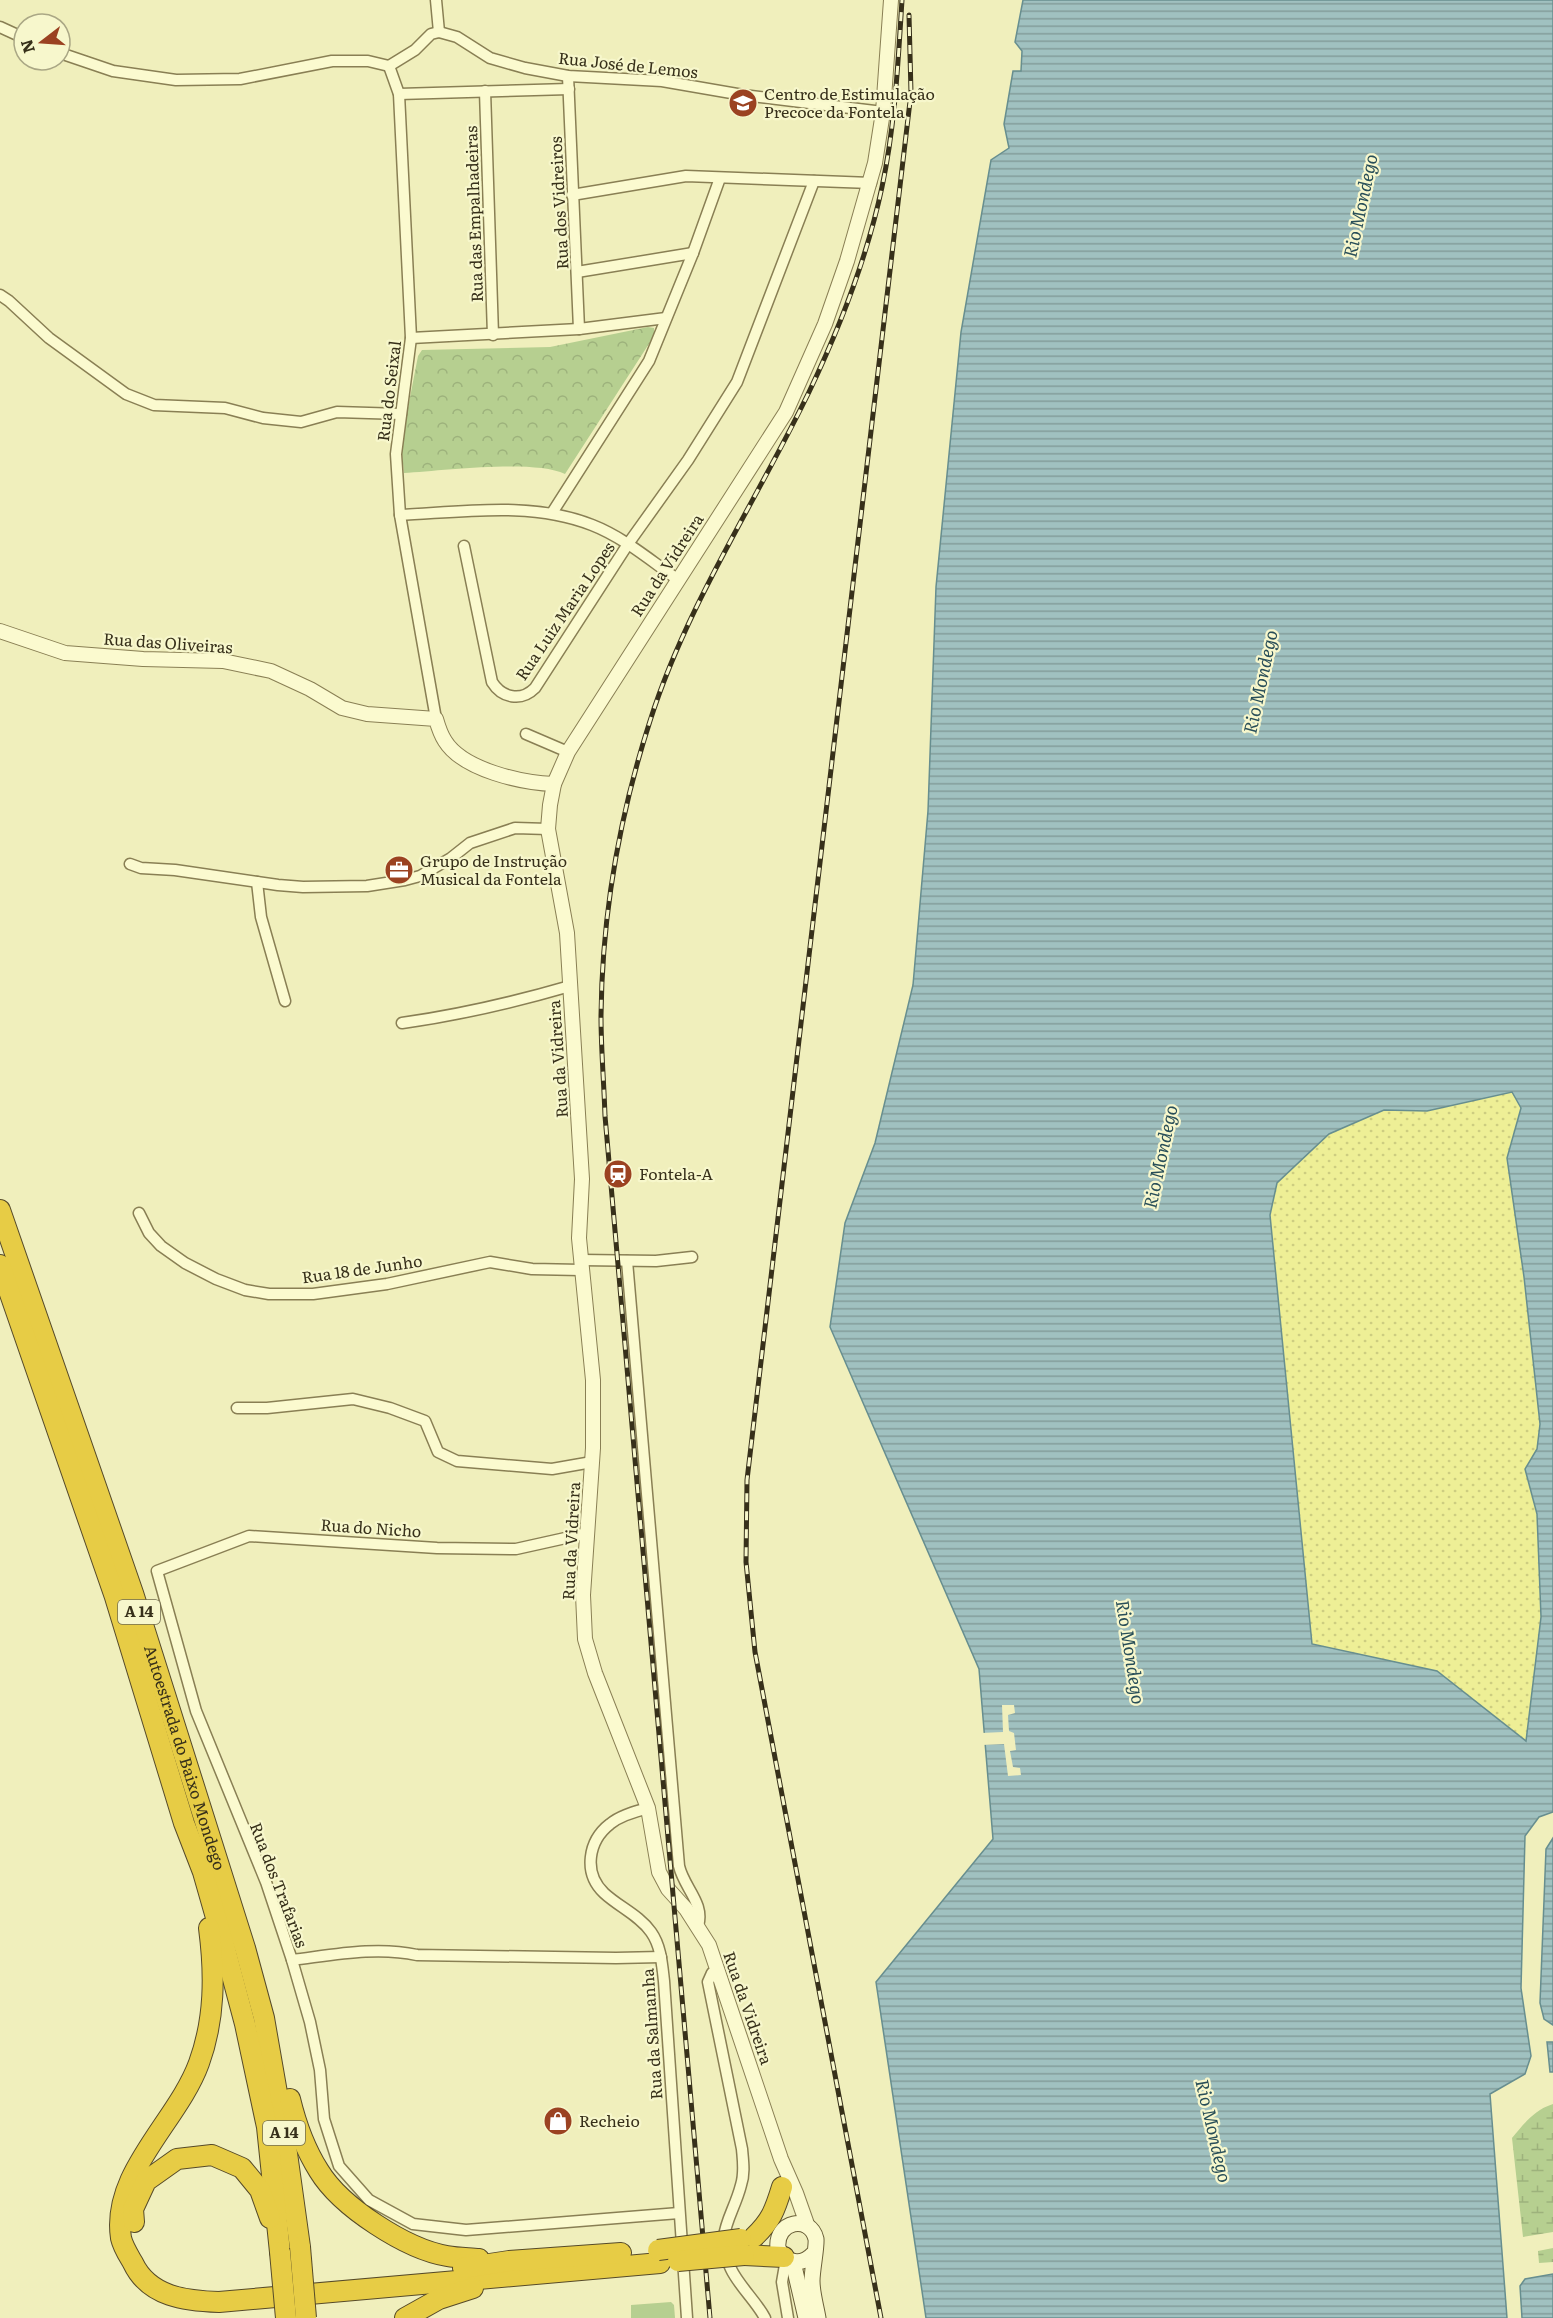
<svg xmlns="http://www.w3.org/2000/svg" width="1553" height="2318" font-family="Literata,serif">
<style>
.green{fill:#b6cf90}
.wetland{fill:url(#wetland-marsh)}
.sand{fill:url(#sand-dots)}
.park{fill:url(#park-crowns)}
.water{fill:url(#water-rules);stroke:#678e8f;stroke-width:1.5;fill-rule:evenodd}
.pier{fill:#f0efbc}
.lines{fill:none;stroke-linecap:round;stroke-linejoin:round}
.minor-casing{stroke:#897f54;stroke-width:13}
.tertiary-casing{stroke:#897f54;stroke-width:16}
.secondary-casing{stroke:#6a5f38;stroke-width:17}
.motorway-casing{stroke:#564a29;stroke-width:22}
.minor{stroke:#fbfacf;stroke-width:10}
.tertiary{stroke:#fbfacf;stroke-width:14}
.secondary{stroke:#fbfacf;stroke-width:15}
.motorway{stroke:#e7cc45;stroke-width:20}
.rail-casing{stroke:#37301a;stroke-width:5}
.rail{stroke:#f7f7cc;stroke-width:3;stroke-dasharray:9;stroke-linecap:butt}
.motorway-bridge-casing{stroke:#564a29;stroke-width:22;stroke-linecap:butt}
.motorway-bridge{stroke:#e7cc45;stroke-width:20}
.labels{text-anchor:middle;stroke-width:4.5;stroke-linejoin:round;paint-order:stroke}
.shield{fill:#f7f7cc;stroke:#716c4f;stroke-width:1.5}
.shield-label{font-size:15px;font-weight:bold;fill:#37301a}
.street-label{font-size:16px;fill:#37301a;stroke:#f7f7cc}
.poi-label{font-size:16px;fill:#37301a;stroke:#f7f7cc;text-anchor:start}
.water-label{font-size:18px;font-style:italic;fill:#284e58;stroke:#f7f7cc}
</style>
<defs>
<pattern id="wetland-marsh" width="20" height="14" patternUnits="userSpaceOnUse" patternTransform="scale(1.5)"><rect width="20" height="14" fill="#b6cf90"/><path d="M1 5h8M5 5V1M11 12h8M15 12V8" fill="none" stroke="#9db27c"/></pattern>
<pattern id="sand-dots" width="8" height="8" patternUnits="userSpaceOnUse" patternTransform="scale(1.5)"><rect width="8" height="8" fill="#eeef96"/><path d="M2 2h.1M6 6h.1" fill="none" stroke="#cdcd81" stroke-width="1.8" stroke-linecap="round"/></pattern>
<pattern id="park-crowns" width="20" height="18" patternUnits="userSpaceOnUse" patternTransform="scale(1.5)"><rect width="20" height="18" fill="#b6cf90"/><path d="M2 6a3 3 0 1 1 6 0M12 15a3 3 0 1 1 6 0" fill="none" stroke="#9db27c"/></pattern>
<pattern id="water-rules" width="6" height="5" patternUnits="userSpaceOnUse" patternTransform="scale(1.5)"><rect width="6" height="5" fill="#a0c1c0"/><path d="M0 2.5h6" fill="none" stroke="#839d9b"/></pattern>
</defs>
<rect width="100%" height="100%" fill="#f0efbc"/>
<path class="green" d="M671 2302 674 2305 675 2318H631V2305Z"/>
<g class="wetland">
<path d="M1553 2104V2232L1523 2237 1512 2138C1524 2124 1534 2110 1553 2104Z"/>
<path d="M1553 2248V2262L1539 2263 1538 2251Z"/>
</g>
<path class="sand" d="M1512 1092 1521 1108 1507 1158 1524 1277 1540 1424 1537 1449 1525 1469 1537 1514 1541 1617 1527 1742 1437 1671 1312 1644 1270 1215 1277 1183 1329 1134 1384 1110 1427 1111Z"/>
<path class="park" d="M648 327 654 328V336L565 474C533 459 442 471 404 473L401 444 418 356 422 350 550 347Z"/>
<g class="water">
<path d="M1023 0H1553V1812L1539 1817 1525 1836 1521 1988 1531 2056 1525 2074 1490 2094 1507 2318H926L876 1982 993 1839 979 1669 830 1327 845 1223 875 1143 913 985 928 811 936 587 961 332 991 160 1009 148 1004 124 1013 71H1021L1022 51 1015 42ZM1512 1092 1521 1108 1507 1158 1524 1277 1540 1424 1537 1449 1525 1469 1537 1514 1541 1617 1526 1741 1437 1671 1312 1644 1270 1215 1277 1183 1329 1134 1384 1110 1427 1111Z"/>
<path d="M1553 1838V2025L1544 2019 1540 2003 1546 1849Z"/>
<path d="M1547 2042H1553V2072H1550Z"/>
<path d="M1553 2274V2318H1522L1520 2286 1525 2279Z"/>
</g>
<path class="pier" d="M1002 1705H1014L1015 1713 1008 1715 1009 1731 1014 1733 1016 1750 1010 1751 1013 1767 1020 1768 1021 1775 1008 1776 1004 1744 982 1745 981 1733 1003 1732Z"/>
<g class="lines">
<g class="minor-casing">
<g id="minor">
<path d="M436 0 439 32"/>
<path d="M0 27 24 38"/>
<path d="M60 53 113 71 176 80 240 79 332 61H368L389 66"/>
<path d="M389 66 399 94 411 338 396 454 400 515 436 719"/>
<path d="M389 66 415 50 431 34 439 32 457 37 490 58 525 68 568 76 662 81 743 95 883 112"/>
<path d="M568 76 579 329"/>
<path d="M485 91 493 335"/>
<path d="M399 94 569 89"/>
<path d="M572 195 686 176 871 183"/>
<path d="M577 272 693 253"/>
<path d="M0 295 9 301 49 338 126 394 154 405 225 408 263 418 301 422 337 412 401 414"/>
<path d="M411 338 579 329 666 318"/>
<path d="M552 513 649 361 693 253 720 178"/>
<path d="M400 515C462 512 532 501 592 525 623 537 650 560 677 579"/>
<path d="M464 546 492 682C502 698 521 702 535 688L628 544 688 460 737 382 814 181"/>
<path d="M526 734 568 752"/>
<path d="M130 864 141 868 175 870 278 885 303 887 367 886 405 880 420 876 451 858 470 843 515 828 548 829"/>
<path d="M257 882 261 917 285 1001"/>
<path d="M402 1023C459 1015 515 1002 570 986"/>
<path d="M139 1213 149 1233 161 1246 185 1263 216 1279 245 1290 269 1294H313L387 1284 490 1262 532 1269 581 1270"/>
<path d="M581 1260 656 1261 692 1257"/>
<path d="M627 1261 679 1866C684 1888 705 1903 698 1926"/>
<path d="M237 1408H267L353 1399 390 1408 425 1421 438 1452 457 1461 552 1469 592 1462"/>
<path d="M588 1533 516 1549 437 1548 249 1536 157 1571 196 1711 266 1882 292 1960 310 2022 320 2070 324 2119 339 2166 369 2200 413 2224 466 2230 679 2213"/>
<path d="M648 1808C635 1812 621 1815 610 1824 588 1841 583 1873 604 1893 619 1907 639 1915 651 1932 661 1946 662 1964 664 1981L687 2318"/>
<path d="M292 1960C333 1955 376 1946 417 1955L616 1958 661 1957"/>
<path d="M719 1971 712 1973 708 1982 742 2149C743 2161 745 2173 741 2185 733 2217 713 2234 731 2269 739 2286 756 2301 765 2318"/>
<path d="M786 2259 782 2282 788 2318"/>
</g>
</g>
<g class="tertiary-casing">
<g id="tertiary">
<path d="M0 631 65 653 143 659 223 661 271 671 310 689 342 708 367 714 436 719C438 726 441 735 445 741 463 770 522 783 554 784"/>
<path d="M808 2227 796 2193 781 2159 709 1945 686 1909 668 1889 659 1872 648 1808 595 1673 585 1639 583 1595 593 1448V1380L579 1238 582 1179 567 933 548 829 550 805 554 784 568 752 786 412 825 324 847 261 875 163 883 112 891 0"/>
</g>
</g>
<g class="secondary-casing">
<g id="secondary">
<path d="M813 2254C802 2266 785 2264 778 2248 775 2221 810 2214 816 2239 817 2246 812 2270 812 2281 812 2293 816 2306 818 2318"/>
<path d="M793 2262 806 2318"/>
</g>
</g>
<g class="motorway-casing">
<g id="motorway">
<path id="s1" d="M0 1210 133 1593 245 1948 264 2018 285 2139 300 2247"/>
<path d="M0 1265 115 1597 184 1823 203 1872 225 1949 245 2024 267 2127 280 2252"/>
<path d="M209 1928C215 1974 215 2019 199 2063 178 2121 111 2173 121 2238 123 2247 129 2256 133 2263 149 2297 186 2301 219 2302L660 2263"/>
<path d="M290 2099C296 2124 305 2149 319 2171 341 2207 406 2249 447 2256 458 2258 469 2258 479 2259"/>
<path d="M134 2222 133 2209 146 2181 177 2159 212 2155 242 2168 260 2190 270 2218"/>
<path d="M754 2237C771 2221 775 2210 782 2187"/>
<path d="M744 2255 784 2257"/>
<path d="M463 2268 509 2261 621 2253"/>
<path d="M405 2318 439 2299 473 2288"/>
</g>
</g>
<use href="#minor" class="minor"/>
<use href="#tertiary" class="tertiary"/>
<use href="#secondary" class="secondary"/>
<use href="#motorway" class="motorway"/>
<g class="rail-casing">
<g id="rail">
<path d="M710 2318 605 1116C604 1083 601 1050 601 1016 602 916 619 817 650 721 687 604 756 502 809 392 840 327 867 258 882 187 895 126 898 63 902 0"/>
<path d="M881 2318 755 1652 746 1562 747 1480 911 93 909 15"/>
</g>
</g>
<use href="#rail" class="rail"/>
<g class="motorway-bridge-casing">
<g id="motorway-bridge">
<path d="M300 2247 306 2318"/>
<path d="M658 2250 741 2239"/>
<path d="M280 2252 286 2318"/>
<path d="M678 2261 744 2255"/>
</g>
</g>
<use href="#motorway-bridge" class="motorway-bridge"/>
</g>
<defs>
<g id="school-disc" transform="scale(1.5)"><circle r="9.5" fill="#9b4221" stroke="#f7f7cc"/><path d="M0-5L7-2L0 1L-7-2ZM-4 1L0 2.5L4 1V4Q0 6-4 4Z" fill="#fff"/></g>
<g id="office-disc" transform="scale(1.5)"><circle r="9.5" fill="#9b4221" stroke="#f7f7cc"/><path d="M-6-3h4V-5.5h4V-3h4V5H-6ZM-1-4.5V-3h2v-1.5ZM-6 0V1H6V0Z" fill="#fff"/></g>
<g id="station-disc" transform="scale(1.5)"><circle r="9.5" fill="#9b4221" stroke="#f7f7cc"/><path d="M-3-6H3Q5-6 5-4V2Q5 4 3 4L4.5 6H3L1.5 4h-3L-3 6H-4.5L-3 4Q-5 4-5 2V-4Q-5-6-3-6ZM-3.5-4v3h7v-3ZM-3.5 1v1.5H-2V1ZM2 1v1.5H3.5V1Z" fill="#fff"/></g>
<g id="shop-disc" transform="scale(1.5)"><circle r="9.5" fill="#9b4221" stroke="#f7f7cc"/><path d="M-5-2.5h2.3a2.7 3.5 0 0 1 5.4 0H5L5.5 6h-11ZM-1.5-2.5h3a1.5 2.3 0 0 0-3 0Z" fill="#fff"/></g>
</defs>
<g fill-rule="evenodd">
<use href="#school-disc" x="743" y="103"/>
<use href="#office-disc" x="399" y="870"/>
<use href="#station-disc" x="618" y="1174"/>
<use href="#shop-disc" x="558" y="2121"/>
</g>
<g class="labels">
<g class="shield">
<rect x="118" y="1600" width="42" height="24" rx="4.5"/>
<rect x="263" y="2121" width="42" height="24" rx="4.5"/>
</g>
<g class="shield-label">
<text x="139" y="1617">A 14</text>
<text x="284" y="2138">A 14</text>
</g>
<g class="street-label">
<text transform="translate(628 65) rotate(6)" y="6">Rua José de Lemos</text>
<text transform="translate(559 203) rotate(-93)" y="6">Rua dos Vidreiros</text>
<text transform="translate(474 214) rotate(-92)" y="6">Rua das Empalhadeiras</text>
<text transform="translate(389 391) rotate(-83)" y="6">Rua do Seixal</text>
<text transform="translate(667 565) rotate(-57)" y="6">Rua da Vidreira</text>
<text transform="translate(565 611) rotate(-56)" y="6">Rua Luiz Maria Lopes</text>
<text transform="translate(168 643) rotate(4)" y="6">Rua das Oliveiras</text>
<text transform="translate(558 1059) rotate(-94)" y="6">Rua da Vidreira</text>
<text transform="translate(362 1269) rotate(-8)" y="6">Rua 18 de Junho</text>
<text transform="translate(371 1528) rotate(4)" y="6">Rua do Nicho</text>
<text transform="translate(571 1541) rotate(-87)" y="6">Rua da Vidreira</text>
<text dy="6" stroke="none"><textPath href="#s1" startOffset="578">Autoestrada do Baixo Mondego</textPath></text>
<text transform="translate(279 1885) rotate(69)" y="6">Rua dos Trafarias</text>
<text transform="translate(748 2008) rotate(71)" y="6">Rua da Vidreira</text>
<text transform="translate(652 2034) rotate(-94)" y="6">Rua da Salmanha</text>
</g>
<g class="poi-label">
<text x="764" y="100">Centro de Estimulação<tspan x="764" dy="18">Precoce da Fontela</tspan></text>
<text x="420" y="867">Grupo de Instrução<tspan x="420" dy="18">Musical da Fontela</tspan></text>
<text x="639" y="1180">Fontela-A</text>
<text x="579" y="2127">Recheio</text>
</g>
<g class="water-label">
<text transform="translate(1361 206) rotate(-78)" y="6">Rio Mondego</text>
<text transform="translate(1261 682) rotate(-78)" y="6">Rio Mondego</text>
<text transform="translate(1161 1157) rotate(-78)" y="6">Rio Mondego</text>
<text transform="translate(1130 1652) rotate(81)" y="6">Rio Mondego</text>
<text transform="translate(1213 2131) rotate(77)" y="6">Rio Mondego</text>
</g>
</g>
<g transform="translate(42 42) rotate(253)"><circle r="28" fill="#f7f7cc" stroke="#aaa785" stroke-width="1.5"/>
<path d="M0-4.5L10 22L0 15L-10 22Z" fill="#9b4221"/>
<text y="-9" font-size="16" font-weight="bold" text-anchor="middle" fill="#37301a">N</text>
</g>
</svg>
